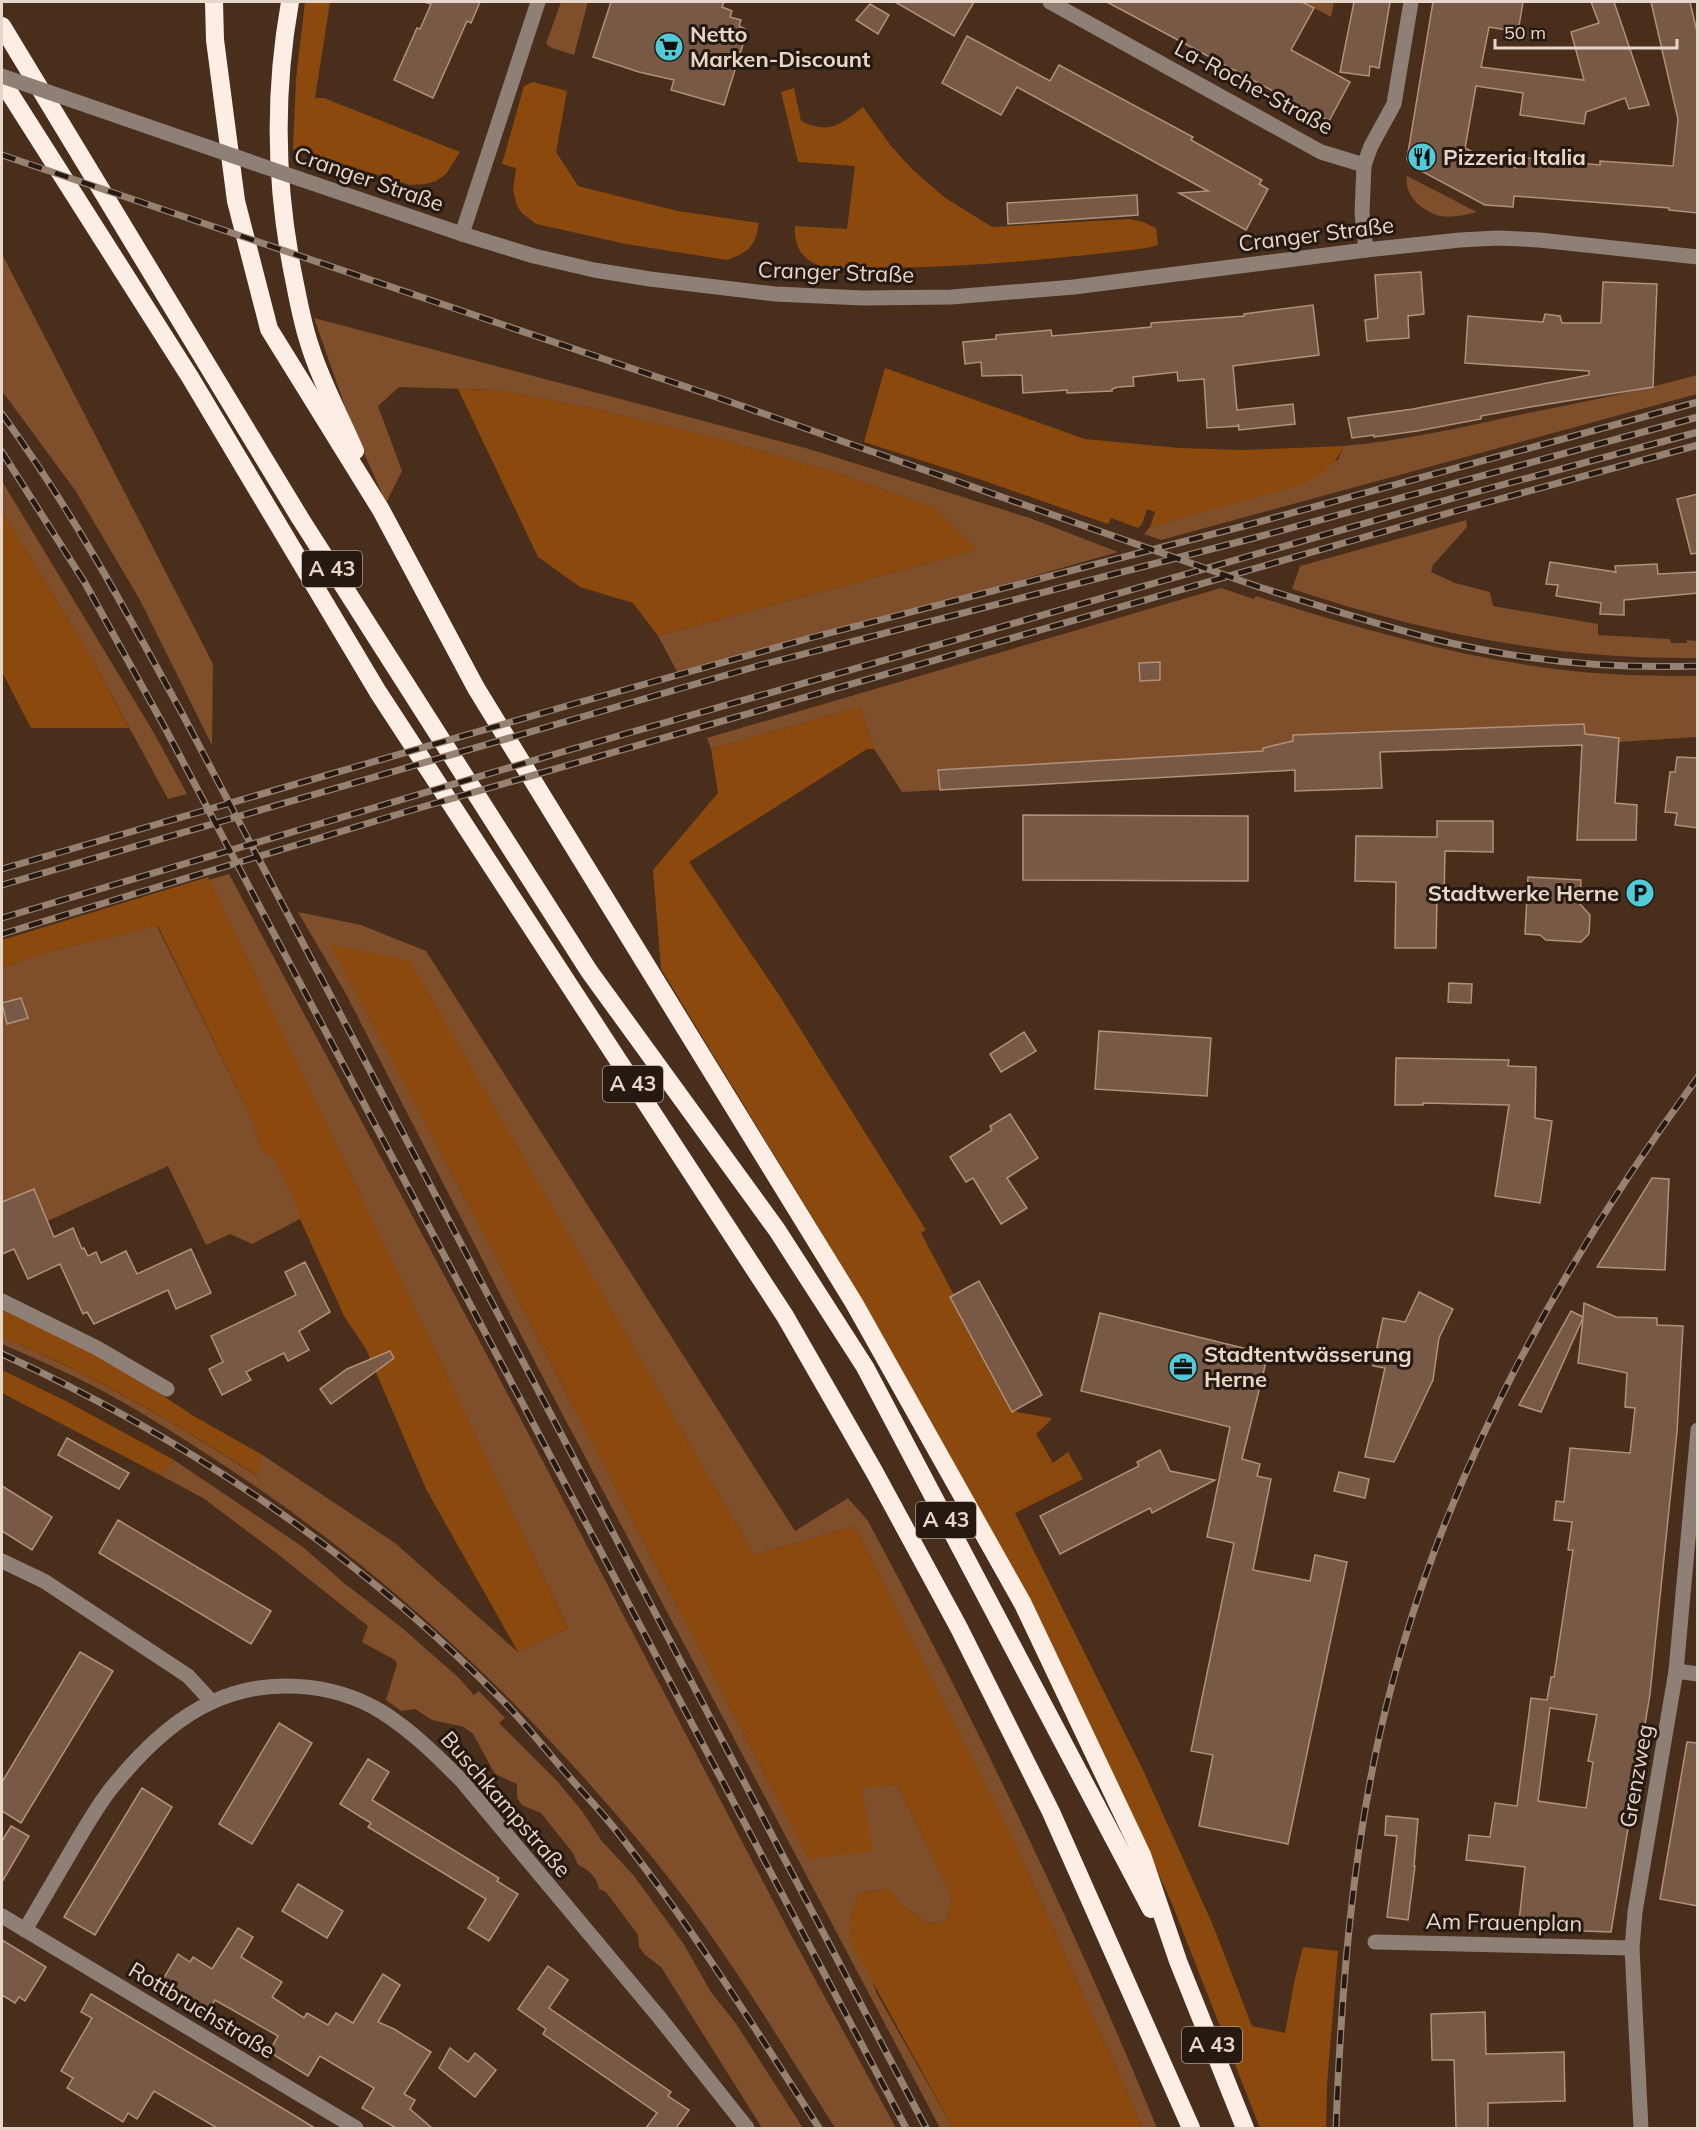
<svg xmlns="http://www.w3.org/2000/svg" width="1699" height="2130" font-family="Mulish,sans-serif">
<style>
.green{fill:#7f4e2a}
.forest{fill:#8c490e}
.building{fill:#775945;stroke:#b1917c;stroke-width:1.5;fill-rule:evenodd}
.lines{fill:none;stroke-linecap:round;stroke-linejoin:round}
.minor{stroke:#8f8077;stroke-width:15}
.highway{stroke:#fceee5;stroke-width:18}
.rail-casing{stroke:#978272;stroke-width:7}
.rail{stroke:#251911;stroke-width:4.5;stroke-dasharray:14;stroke-linecap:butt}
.minor-bridge{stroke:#8f8077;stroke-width:15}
.labels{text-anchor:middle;stroke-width:6;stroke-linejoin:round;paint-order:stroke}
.shield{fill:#251911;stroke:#ad9d92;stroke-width:1.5}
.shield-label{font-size:21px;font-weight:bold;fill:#e7d6ca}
.poi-label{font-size:22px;font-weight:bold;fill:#e7d6ca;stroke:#251911;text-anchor:start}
.street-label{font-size:22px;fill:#e7d6ca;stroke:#251911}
</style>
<rect width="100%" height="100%" fill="#482e1b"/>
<g class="green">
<path d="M561 2H588L574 55 552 48 546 44Z"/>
<path d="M1303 2H1334L1331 17Z"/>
<path d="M1407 176 1477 212C1465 215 1452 218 1440 216 1422 212 1403 194 1407 176Z"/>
<path d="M2 254 213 664 212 745 140 600 75 490 2 391Z"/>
<path d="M314 318 809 449 1030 518 1118 552 680 677 658 636 977 550 935 508 835 472 723 440 601 410 497 390 399 387 378 406 402 471 386 503 350 421Z"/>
<path d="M1697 375V394L1161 540 1144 534 1150 527 1215 508 1338 460 1344 446C1406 440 1467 426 1528 413 1585 402 1642 390 1697 375Z"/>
<path d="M2 481 154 733 187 794 168 799 92 659 2 511Z"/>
<path d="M1466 520 1467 527 1433 565 1431 572 1455 583 1490 592 1493 606 1598 624V635L1670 639 1671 643H1687V640L1697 641V658C1557 660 1425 633 1292 589L1300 566Z"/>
<path d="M1221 588 1254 599 1256 596C1351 626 1448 654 1547 668 1597 675 1648 676 1697 676V737L1618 742 1585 734 1584 724 1294 735 1293 741 1263 748V751L939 770 940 790 902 792 874 749 860 707 711 749 707 738Z"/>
<path d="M229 874 495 1370 790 1933 896 2128H835C773 2030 713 1928 637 1839 511 1688 369 1557 202 1451 168 1429 133 1407 97 1388 66 1372 34 1358 2 1344V1337C91 1374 176 1423 257 1476L261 1454 395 1543 518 1652 568 1628 209 880Z"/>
<path d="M298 912 361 925 426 951 795 1531 848 1498 868 1521C974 1718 1072 1921 1157 2128H1143L1013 1839 858 1533 852 1527 754 1555 410 962 331 945 465 1198 809 1859 862 1786 898 1785 952 1898 947 1921 927 1924 905 1907 889 1889 859 1893 850 1920 877 1994 953 2128H940L537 1366 346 994Z"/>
<path d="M157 926 252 1120 261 1149 276 1162 299 1207 300 1219 252 1244 230 1234 206 1245 168 1166 2 1242V968L47 952Z"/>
<path d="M174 1460 303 1547 344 1583 401 1627 459 1678 474 1695 479 1691 505 1718 499 1723 557 1781 582 1811 601 1840 634 1876 683 1943 711 1992 737 2025 803 2128H762L661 1967 645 1955 639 1947 638 1935 606 1892 599 1889C598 1878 587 1868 578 1865L573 1853 541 1813 522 1805 517 1798V1784L495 1774 473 1734 464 1727 432 1720 415 1709 401 1711 386 1700 397 1664 395 1660 362 1642 368 1626 275 1552 203 1498 160 1475Z"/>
</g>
<g class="forest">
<path d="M305 2H330L315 98H324L460 152 446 174 436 181 425 184 410 185 293 149 296 79Z"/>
<path d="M533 82 567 91 556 152 578 186 678 211 759 223C755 247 749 252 727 260L626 244 536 224 522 213 517 206 513 190 516 168 502 164 524 86Z"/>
<path d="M794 88 801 121C830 135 841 124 863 107L891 146 913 170 944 197 992 227 1129 219 1143 222 1156 228 1158 245 1147 248C1058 259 971 267 882 268 867 268 830 270 818 265 800 258 794 244 795 226L847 229 855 166 798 162 781 92Z"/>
<path d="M885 368 1085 439 1179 448 1243 450 1344 446C1334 467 1323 473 1304 484L1150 527 1155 512 1147 509 1142 524 1138 528 1111 518 1108 524 973 477 864 442Z"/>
<path d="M458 389 497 390 601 410 723 440 835 472 935 508 977 550 658 636 633 603 580 587 538 557Z"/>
<path d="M2 511 92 659 129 728H31L2 672Z"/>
<path d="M860 707 874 749H867L689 862 779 995 926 1230 921 1233 954 1295 950 1297 1012 1411 1051 1418V1420L1036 1434 1053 1463 1068 1452 1083 1479 1015 1513 1143 1770 1212 1923 1252 2026 1285 2033 1295 1978 1303 1947 1338 1951 1327 2085 1326 2128H1260L1172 1904 1121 1790 916 1396 818 1227 661 969 653 870 718 793 711 749Z"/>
<path d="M208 877 568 1628 518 1652 426 1489 366 1349 344 1316 300 1219 298 1207 276 1162 261 1149 252 1120 158 926 47 952 2 968V940Z"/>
<path d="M330 944 410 961 754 1555 852 1527 858 1533 1013 1839 1143 2128H953L849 1939 850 1920 859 1893 889 1889 905 1907 927 1924 947 1921 952 1898 898 1785 862 1787 873 1851 809 1859 465 1198Z"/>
<path d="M2 1307 118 1366 192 1415 261 1454 258 1476C176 1423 92 1374 2 1337Z"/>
<path d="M2 1370 66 1401 174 1460 160 1475 2 1393Z"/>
</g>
<g class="building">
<path d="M424 2H480L471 23 467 21 433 98 394 80 417 28 420 29 431 4Z"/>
<path d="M611 2H724L722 7 732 11 730 17 741 20 739 26 745 29 743 37 745 38 724 105 671 90 674 80 639 72 593 57Z"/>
<path d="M895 2H974L954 36Z"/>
<path d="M1107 2H1302L1314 8 1291 50 1350 82 1329 121Z"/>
<path d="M1354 2H1390L1379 68 1370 66 1369 76 1340 72Z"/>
<path d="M1433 2H1523L1518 32 1489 27 1481 67 1584 80 1571 32 1599 23 1591 2H1614L1649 105 1629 109 1625 98 1586 112 1584 124 1520 115 1523 93 1476 86 1465 148 1495 163 1500 165 1502 161 1516 168 1517 157 1537 159V154L1559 156 1558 161 1600 165V161L1673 166 1678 119 1651 2H1690L1698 36V213L1669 210V208L1514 196 1513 207 1485 205 1410 165 1407 159Z"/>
<path d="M870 4 889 15 878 34 856 20Z"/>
<path d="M967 36 1050 81 1059 65 1193 137 1191 140 1262 180 1259 184 1268 189 1246 230 1179 193 1208 191 1017 87 1001 115 942 83Z"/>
<path d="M1137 195 1138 215 1008 224 1007 203Z"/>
<path d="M1421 272 1424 314 1408 316 1409 338 1367 341 1365 320 1378 318 1375 275Z"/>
<path d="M1603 282 1657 284 1653 387 1530 407 1481 416V419L1417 431 1374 437V435L1352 438 1348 418 1413 409 1589 375V371L1465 363 1468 316 1543 322 1545 314 1560 316 1562 323H1601Z"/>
<path d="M1313 305 1319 355 1233 366 1237 410 1293 404 1295 424 1239 430 1238 424 1239 426 1207 428 1204 379 1178 381 1177 372 1133 377 1134 386 1118 387 1112 389V391L1067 393V390L1023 393 1022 375 982 376 981 362 965 364 963 342 996 339V335L1051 330 1052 336 1151 327V323L1244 316V314Z"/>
<path d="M1698 494V553L1691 554 1677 499Z"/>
<path d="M1550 562 1616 572 1615 566 1657 564 1658 574 1698 572V593L1624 600V615L1600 614 1601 603 1556 596 1558 585 1546 584Z"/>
<path d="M1160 662V680L1140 681 1139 663Z"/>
<path d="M1584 724 1585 734 1619 738 1615 803 1637 805 1636 840H1577L1582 745 1380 752 1382 788 1295 791V770L940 790 938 770 1263 751V748L1293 741V735Z"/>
<path d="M1677 757 1698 758V828L1675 825 1677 813 1665 812 1670 772H1675Z"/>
<path d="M1023 815 1248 816V881L1023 880Z"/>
<path d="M1437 821H1493V852L1445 851 1444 899H1437L1436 948H1395L1396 882 1355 881 1356 836 1437 837Z"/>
<path d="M1528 877 1581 880 1580 904 1590 915 1589 934 1581 942 1546 940 1540 935 1525 934Z"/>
<path d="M1449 983 1472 984 1471 1003 1448 1002Z"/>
<path d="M21 998 28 1018 7 1024 2 1003Z"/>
<path d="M1099 1031 1211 1038 1207 1096 1095 1089Z"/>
<path d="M1024 1032 1036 1051 1001 1072 990 1054Z"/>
<path d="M1396 1058 1509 1060 1508 1066 1536 1067 1535 1118 1552 1121 1540 1203 1495 1196 1509 1105 1423 1103V1105H1395Z"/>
<path d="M1010 1114 1038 1158 1007 1178 1027 1208 1001 1224 973 1178 966 1182 950 1157 992 1130 990 1126Z"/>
<path d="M1652 1178 1669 1179 1665 1270 1597 1267Z"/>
<path d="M34 1189 54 1237 73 1228 82 1249 84 1248 88 1256 96 1252 101 1263 126 1251 137 1274 191 1249 211 1293 176 1309 168 1290 94 1324 87 1312 83 1314 60 1264 28 1279 14 1249 2 1254V1202Z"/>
<path d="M305 1262 330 1312 299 1331 309 1350 288 1361 284 1353 246 1372 251 1380 222 1395 209 1369 223 1362 211 1336 296 1295 285 1272Z"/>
<path d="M979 1281 1042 1395 1012 1412 950 1297Z"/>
<path d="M1419 1292 1453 1309 1439 1338 1433 1380 1394 1462 1365 1457 1385 1368 1373 1366 1383 1318 1405 1322Z"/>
<path d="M1584 1303 1616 1317 1657 1318V1325L1683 1326 1677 1432 1650 1694 1611 1932 1526 1929V1922L1519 1921 1525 1867 1466 1860 1469 1835 1490 1837 1495 1803 1517 1806 1531 1698 1547 1700 1551 1677H1554L1573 1550H1568L1572 1522 1554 1520 1556 1501 1564 1502 1570 1448 1630 1453 1635 1408 1625 1407 1627 1373 1578 1363 1583 1318 1541 1412 1519 1405 1571 1311 1583 1317ZM1550 1708 1597 1715 1588 1761 1593 1762 1586 1808 1538 1801Z"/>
<path d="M1100 1313 1268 1354 1242 1459 1260 1464 1257 1476 1271 1479 1253 1570 1310 1581 1315 1555 1347 1562 1288 1844 1199 1826 1213 1755 1191 1751 1234 1543 1207 1537 1230 1427 1081 1391Z"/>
<path d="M390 1351 394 1358 331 1404 320 1389 347 1369Z"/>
<path d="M67 1438 129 1473 119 1489 58 1455Z"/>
<path d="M1160 1450 1170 1471 1215 1480 1152 1513 1150 1508 1060 1554 1040 1516 1139 1466 1137 1462Z"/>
<path d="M1339 1472 1369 1479 1365 1498 1334 1491Z"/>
<path d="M2 1486 52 1517 32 1550 2 1531Z"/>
<path d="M118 1520 271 1611 251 1644 99 1553Z"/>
<path d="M80 1652 113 1671 21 1823 2 1811V1782Z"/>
<path d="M279 1723 312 1743 252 1844 219 1824Z"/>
<path d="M1687 1742 1698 1743V1906L1660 1899Z"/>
<path d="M368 1759 389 1772 372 1800 499 1878 497 1881 518 1894 489 1941 468 1928 486 1899 368 1827 371 1823 340 1804Z"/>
<path d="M142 1788 172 1807 95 1935 64 1917Z"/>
<path d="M1386 1816 1418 1819 1414 1866H1415L1408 1920 1387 1917 1397 1836 1385 1835Z"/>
<path d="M11 1826 29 1836 2 1882V1841Z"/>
<path d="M298 1884 343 1911 327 1938 282 1911Z"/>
<path d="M238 1928 253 1937 241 1957 282 1982 272 1997 304 2018 307 2013 328 2025 336 2013 353 2023 383 1974 400 1985 378 2022 394 2029 431 2052 404 2094 415 2100 410 2109 432 2128H396L362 2108 374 2088 320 2056 308 2076 269 2052 278 2036 215 2000 206 2015 159 1986 178 1954 190 1962 193 1957 212 1969Z"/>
<path d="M2 1940 46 1967 25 2001 19 1997 15 2003 2 1995Z"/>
<path d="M548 1966 568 1980 549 2008 671 2092 668 2096 689 2110 676 2128H646L657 2113 543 2034 546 2029 518 2009Z"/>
<path d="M91 1994 257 2093 315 2128H217L154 2091 137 2119 128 2113 123 2122 67 2088 73 2078 61 2071 92 2018 81 2012Z"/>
<path d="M1485 2012 1486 2054 1564 2052 1565 2101 1488 2103V2128H1456L1454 2060H1432L1431 2014Z"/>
<path d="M450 2048 468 2062 475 2053 496 2070 475 2097 439 2068Z"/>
</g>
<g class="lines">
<g class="minor">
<path d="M1050 2 1321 152 1364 165"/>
<path d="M300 179 462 234 534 256 594 270 650 279 775 294 863 298 951 297 1074 287 1366 250 1460 240 1498 238 1539 240 1698 257"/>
<path d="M462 234 538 2"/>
<path d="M1366 250 1362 213 1364 165 1371 146 1394 104 1411 2"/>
<path d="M2 1301 97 1348 167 1389"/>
<path d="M2 1561 44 1581 188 1676 212 1702"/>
<path d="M1676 1671 1698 1674"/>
<path d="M2 1916 356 2128"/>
<path d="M25 1930C41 1903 57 1875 73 1848 85 1828 96 1808 110 1790 137 1756 172 1720 212 1702 265 1677 333 1682 382 1712 412 1731 436 1755 461 1780L659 2017 747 2128"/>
<path d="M1375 1942 1632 1948"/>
<path d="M1641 2128 1632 1948 1635 1912 1676 1671 1698 1430"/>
</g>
<g class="highway">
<path d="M214 2 215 40 236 201 269 329 381 510 476 688 854 1303 1023 1604 1142 1855 1178 1961 1245 2128"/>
<path d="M290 2C273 97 275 189 295 284 299 304 303 326 310 346 321 382 340 416 355 451"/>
<path d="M2 26 300 518 589 971 777 1230 865 1367 1151 1909"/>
<path d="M2 81 190 377 378 692 785 1316 875 1473 959 1628 1051 1812 1191 2128"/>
</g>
<g class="rail-casing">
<g id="rail">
<path d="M2 155 716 397 1259 587C1316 605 1372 623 1430 638 1516 660 1609 669 1698 666"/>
<path d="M2 414C72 510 127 613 184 717L926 2128"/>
<path d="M2 452 85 583 164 726 906 2128"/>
<path d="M2 869 570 705 810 638 1244 526 1698 402"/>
<path d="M2 885 761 665 1250 539 1698 417"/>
<path d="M2 918 562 752 1450 499 1698 432"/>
<path d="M2 934 412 810 1452 512 1698 445"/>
<path d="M2 1354C188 1439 361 1556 505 1703 526 1725 545 1749 565 1772 584 1794 605 1815 622 1838 694 1930 756 2030 819 2128"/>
<path d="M1336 2128C1341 1996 1351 1863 1380 1733 1434 1494 1553 1274 1698 1077"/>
</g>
</g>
<use href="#rail" class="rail"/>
<path class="minor-bridge" d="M2 76 300 179"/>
</g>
<defs>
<g id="supermarket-disc" transform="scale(1.5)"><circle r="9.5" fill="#52cbd8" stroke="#251911"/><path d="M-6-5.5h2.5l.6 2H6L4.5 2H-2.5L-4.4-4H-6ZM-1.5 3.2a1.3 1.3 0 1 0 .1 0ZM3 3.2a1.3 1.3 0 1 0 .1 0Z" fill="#111"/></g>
<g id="restaurant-disc" transform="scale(1.5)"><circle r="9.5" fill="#52cbd8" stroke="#251911"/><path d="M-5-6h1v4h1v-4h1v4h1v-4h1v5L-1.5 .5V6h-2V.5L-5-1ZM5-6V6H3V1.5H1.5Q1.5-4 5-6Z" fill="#111"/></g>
<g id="parking-disc" transform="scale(1.5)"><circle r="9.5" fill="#52cbd8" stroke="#251911"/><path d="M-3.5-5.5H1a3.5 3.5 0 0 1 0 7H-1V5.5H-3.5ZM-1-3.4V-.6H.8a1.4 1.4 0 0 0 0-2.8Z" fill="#111"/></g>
<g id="office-disc" transform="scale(1.5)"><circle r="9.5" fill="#52cbd8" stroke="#251911"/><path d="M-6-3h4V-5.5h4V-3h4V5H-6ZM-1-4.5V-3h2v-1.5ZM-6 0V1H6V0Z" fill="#111"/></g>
</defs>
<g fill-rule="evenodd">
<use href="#supermarket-disc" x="669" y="47"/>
<use href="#restaurant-disc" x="1422" y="157"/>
<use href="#parking-disc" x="1640" y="893"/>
<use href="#office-disc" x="1183" y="1367"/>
</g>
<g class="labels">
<g class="shield">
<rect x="302" y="551" width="60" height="36" rx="4.5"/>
<rect x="603" y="1066" width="60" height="36" rx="4.5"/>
<rect x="916" y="1502" width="60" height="36" rx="4.5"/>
<rect x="1182" y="2027" width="60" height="36" rx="4.5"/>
</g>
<g class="shield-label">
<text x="332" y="576">A 43</text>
<text x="633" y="1091">A 43</text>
<text x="946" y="1527">A 43</text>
<text x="1212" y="2052">A 43</text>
</g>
<g class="poi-label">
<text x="690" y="42">Netto<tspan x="690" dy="25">Marken-Discount</tspan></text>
<text x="1443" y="165">Pizzeria Italia</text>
<text x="1619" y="901" text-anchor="end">Stadtwerke Herne</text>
<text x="1204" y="1362">Stadtentwässerung<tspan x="1204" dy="25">Herne</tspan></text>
</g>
<g class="street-label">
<text transform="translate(1254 87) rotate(28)" y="8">La-Roche-Straße</text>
<text transform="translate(369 179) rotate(19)" y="8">Cranger Straße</text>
<text transform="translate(1316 234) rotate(-7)" y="8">Cranger Straße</text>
<text transform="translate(836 272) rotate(2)" y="8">Cranger Straße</text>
<text transform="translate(1636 1776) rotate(-80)" y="8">Grenzweg</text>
<text transform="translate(506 1804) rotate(49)" y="8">Buschkampstraße</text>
<text transform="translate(1504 1922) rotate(1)" y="8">Am Frauenplan</text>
<text transform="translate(202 2010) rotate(31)" y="8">Rottbruchstraße</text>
</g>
</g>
<rect width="1699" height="2130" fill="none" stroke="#e7d6ca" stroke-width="6"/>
<path d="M1495 39v9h182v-9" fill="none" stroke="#e7d6ca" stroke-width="3"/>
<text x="1504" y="39" font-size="18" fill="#e7d6ca" stroke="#251911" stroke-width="4.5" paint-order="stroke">50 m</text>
</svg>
